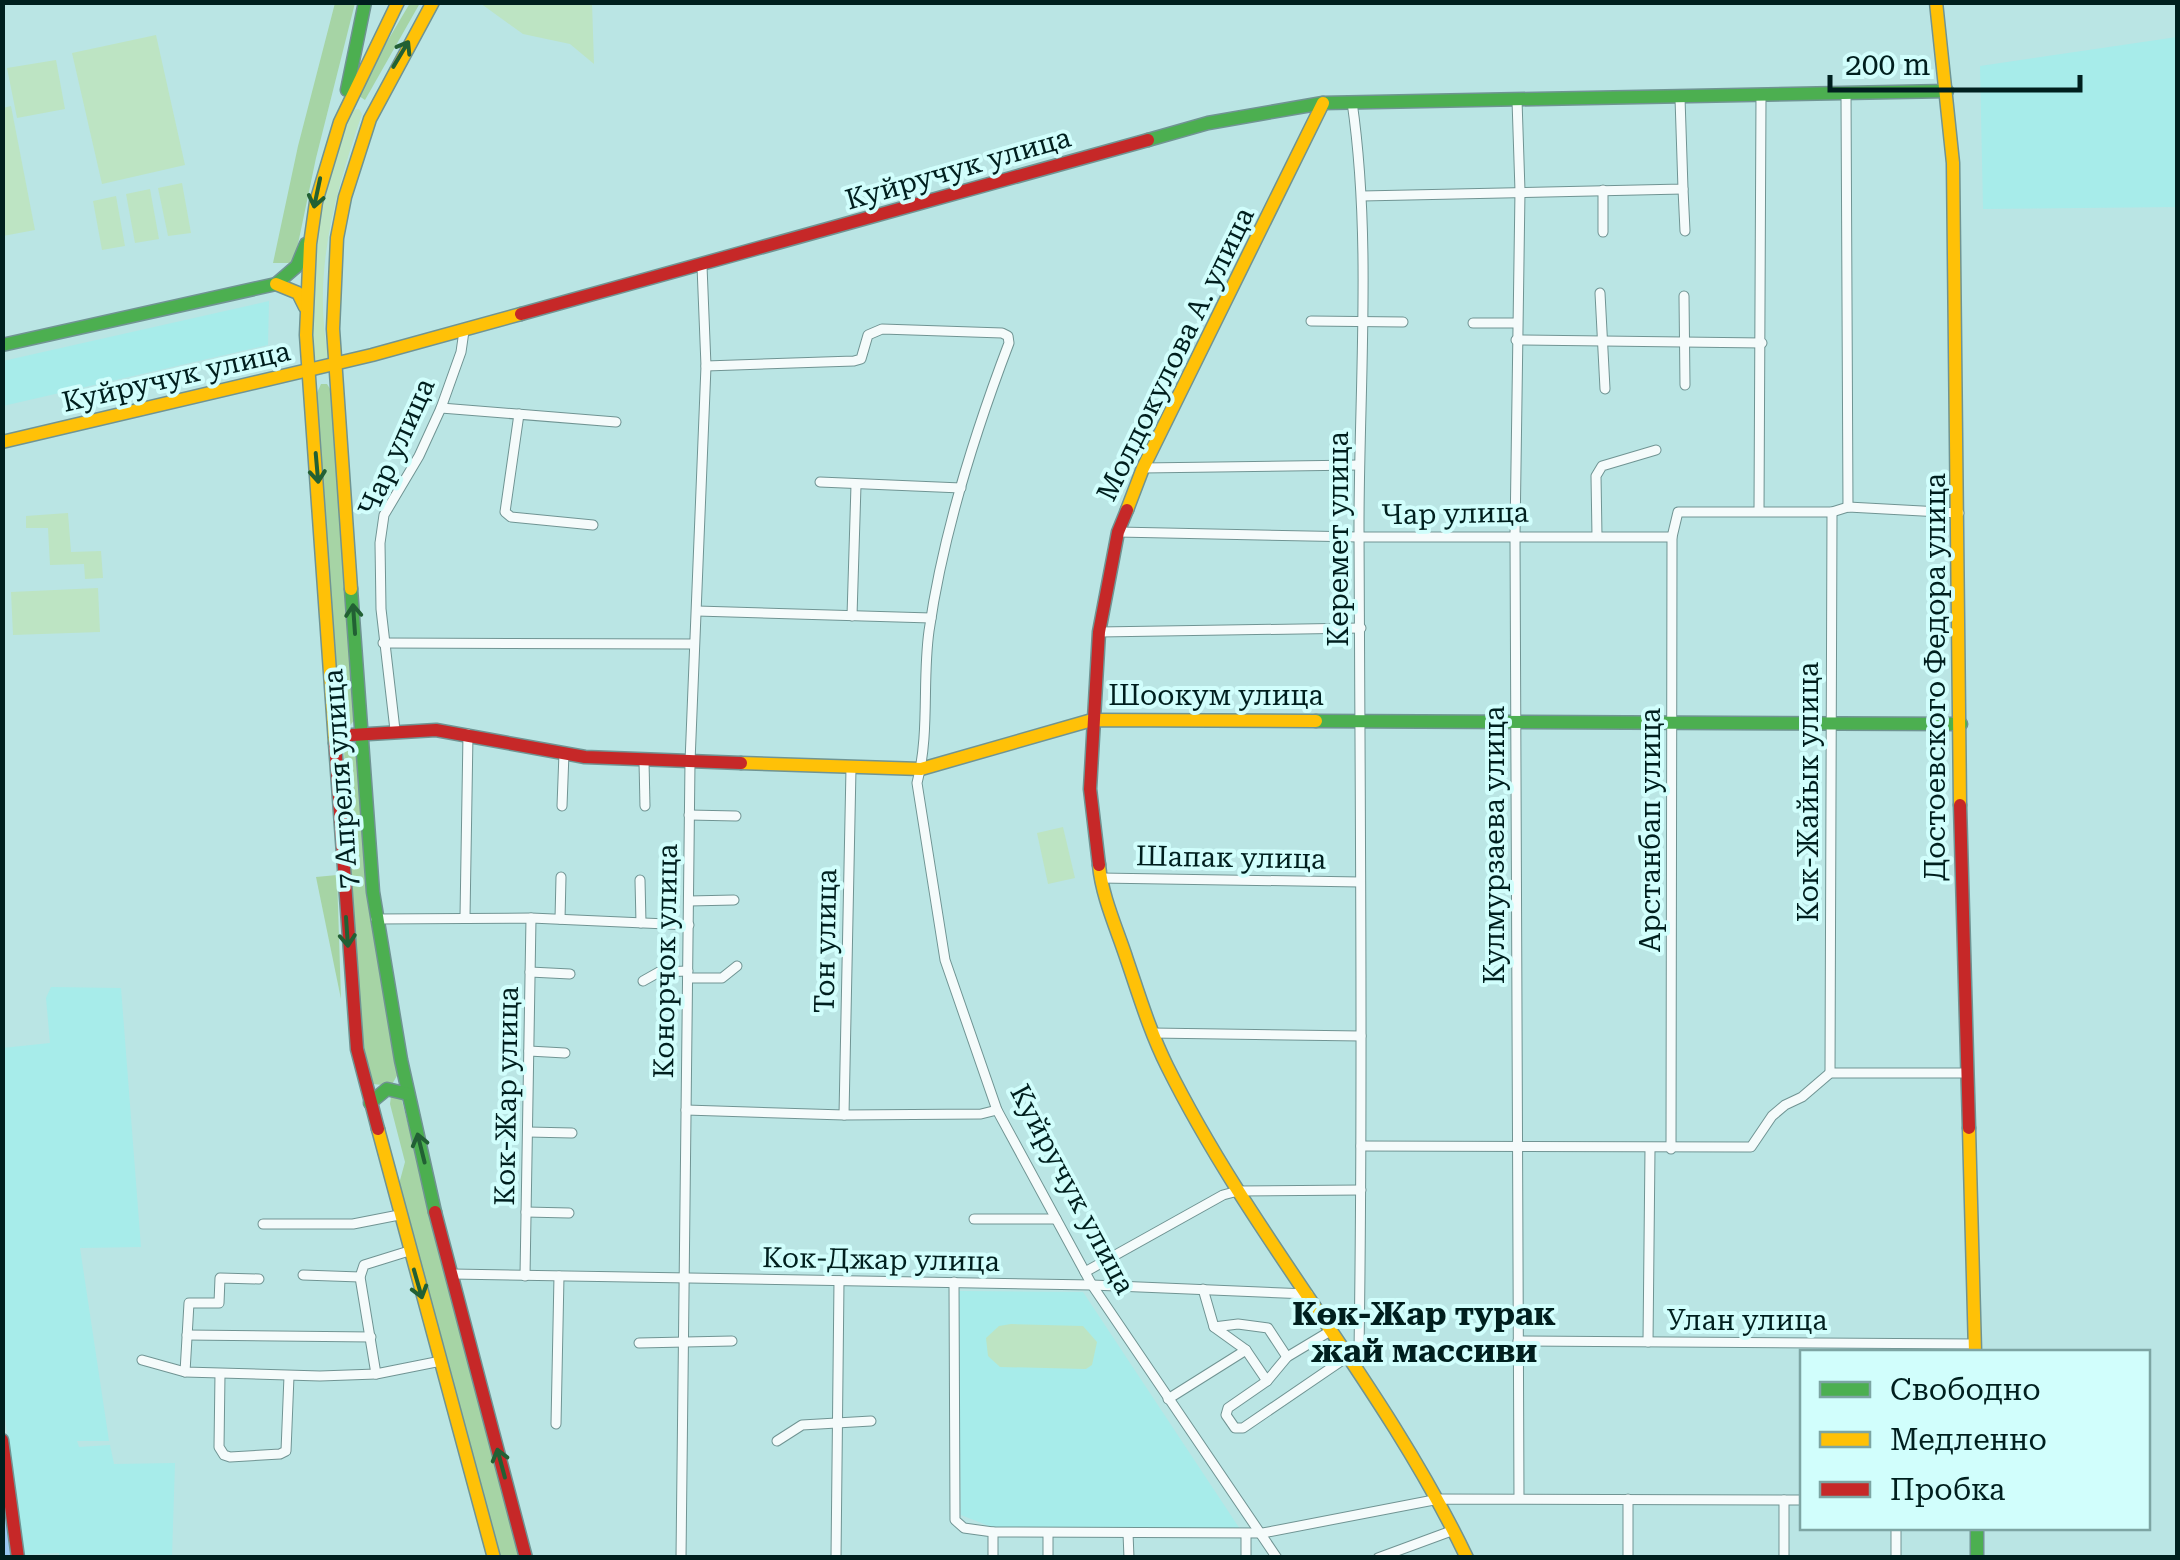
<svg xmlns="http://www.w3.org/2000/svg" width="2180" height="1560" font-family="'Roboto Serif',serif">
<style>
.built{fill:#a7ecea}
.green{fill:#bde4c3}
.forest{fill:#a6d4a5}
.lines{fill:none;stroke-linecap:round;stroke-linejoin:round}
.river{stroke:#98c8f1;stroke-width:15}
.street-casing{stroke:#709493;stroke-width:11}
.fast-casing{stroke:#709493;stroke-width:15}
.slow-casing{stroke:#709493;stroke-width:15}
.jam-casing{stroke:#709493;stroke-width:15}
.street{stroke:#f5fbfb;stroke-width:9}
.fast{stroke:#4caf50;stroke-width:12}
.slow{stroke:#ffc107;stroke-width:12}
.jam{stroke:#c62828;stroke-width:12}
.oneway{stroke:#226034}
.labels{text-anchor:middle;stroke-width:8;stroke-linejoin:round;paint-order:stroke}
.street-label{font-size:28px;fill:#001f1e;stroke:#d1fefc}
.quarter-label{font-size:32px;font-weight:bold;fill:#001f1e;stroke:#d1fefc}
</style>
<rect width="100%" height="100%" fill="#bae5e4"/>
<g class="built">
<path d="M2177 37V207L1983 209 1980 66Z"/>
<path d="M269 301 268 345 3 406V361Z"/>
<path d="M51 987 121 988 141 1247 80 1248 109 1441H77L79 1447 110 1445 114 1464 175 1463 172 1557 60 1558 59 1553 24 1555 2 1396V1048L50 1043 46 998Z"/>
<path d="M958 1291 1083 1292 1240 1529 994 1528 961 1515Z"/>
</g>
<g class="green">
<path d="M480 3H592L594 64 570 44 523 34Z"/>
<path d="M156 35 185 165 102 184 72 53Z"/>
<path d="M56 60 65 109 17 118 7 68Z"/>
<path d="M11 106 35 230 3 236V108Z"/>
<path d="M359 109 362 114C336 191 312 272 328 354L327 358 317 361C309 347 312 326 312 308 314 242 324 171 353 110Z"/>
<path d="M182 183 191 233 168 236 158 188Z"/>
<path d="M150 189 159 239 135 243 126 194Z"/>
<path d="M116 196 125 246 102 250 93 201Z"/>
<path d="M68 513 71 552 101 551 103 578 85 579 84 564 50 565 48 528H26V516Z"/>
<path d="M98 588 100 632 13 635 11 592Z"/>
<path d="M1063 827 1075 878 1048 884 1037 833Z"/>
<path d="M1011 1324 1083 1326 1097 1342 1092 1365 1086 1369 1000 1367 988 1356 986 1338 999 1326Z"/>
</g>
<g class="forest">
<path d="M335 3H355L316 158 294 263H273L298 146Z"/>
<path d="M410 3H420L365 100 356 94Z"/>
<path d="M321 384H327L332 392 355 719 349 727 340 720 317 393Z"/>
<path d="M350 743 357 750 398 1074 391 1086 373 1084 369 1078C349 970 348 858 344 748Z"/>
<path d="M337 875 341 999 316 877Z"/>
<path d="M396 1093 401 1097 519 1557H500L399 1184 405 1162 390 1104 391 1096Z"/>
</g>
<g class="lines">
<path class="river" d="M3 1477V1558"/>
<g class="street-casing">
<g id="street">
<path d="M1846 95 1848 507"/>
<path d="M1517 100 1520 191 1515 535 1519 1498"/>
<path d="M1352 102C1372 238 1359 389 1359 526 1360 802 1363 1077 1359 1353L1355 1363"/>
<path d="M1683 189 1685 231"/>
<path d="M1603 190V232"/>
<path d="M1362 196 1683 189 1680 98"/>
<path d="M1600 293 1605 389"/>
<path d="M1684 296 1685 385"/>
<path d="M1311 321 1403 322"/>
<path d="M1473 323H1517"/>
<path d="M1516 340 1762 343"/>
<path d="M706 366 854 361 861 359 868 335 882 329 1002 333 1008 336 1009 343C974 435 943 533 929 631 922 681 930 733 917 783L945 960 997 1110 1092 1285 1277 1558"/>
<path d="M441 408 616 422"/>
<path d="M519 414 505 512 511 517 593 525"/>
<path d="M1143 468 1359 465"/>
<path d="M820 482 961 488"/>
<path d="M1759 510 1761 96"/>
<path d="M1118 532 1359 537H1672"/>
<path d="M1597 536 1596 476 1602 466 1656 450"/>
<path d="M697 611 931 618"/>
<path d="M852 616 856 485"/>
<path d="M1099 632 1361 628"/>
<path d="M383 643 693 644"/>
<path d="M395 730 381 609 380 543 384 515 419 456 441 408 461 352 464 331"/>
<path d="M644 761 645 806"/>
<path d="M562 806 564 753"/>
<path d="M689 815 736 816"/>
<path d="M1100 878 1360 882"/>
<path d="M640 880 641 923"/>
<path d="M689 901 734 900"/>
<path d="M465 917 468 734"/>
<path d="M376 919 531 918 689 925"/>
<path d="M560 919 561 877"/>
<path d="M530 972 570 974"/>
<path d="M688 978H722L737 966"/>
<path d="M643 981 659 972 688 971"/>
<path d="M1152 1033 1361 1036"/>
<path d="M529 1051 565 1053"/>
<path d="M1830 1073 1832 512"/>
<path d="M686 1110 844 1115 981 1114 997 1110"/>
<path d="M844 1115 851 768"/>
<path d="M528 1132 572 1133"/>
<path d="M1361 1146 1751 1147 1772 1116 1785 1105 1802 1097 1830 1073H1967"/>
<path d="M1671 1149 1672 537 1678 512H1832L1848 507 1959 513"/>
<path d="M526 1212 569 1213"/>
<path d="M974 1219H1056"/>
<path d="M263 1224H353L399 1215"/>
<path d="M1085 1272 1223 1195 1238 1191 1361 1190"/>
<path d="M452 1274 1092 1285 1308 1294"/>
<path d="M303 1275 360 1277"/>
<path d="M525 1276 531 918"/>
<path d="M954 1282 955 1520 964 1528 993 1532V1558"/>
<path d="M1203 1289 1214 1327 1246 1350 1267 1381 1287 1357 1332 1330"/>
<path d="M1214 1327 1238 1324 1268 1328 1287 1357"/>
<path d="M187 1335 371 1337"/>
<path d="M1518 1341 1975 1344"/>
<path d="M1648 1342 1650 1149"/>
<path d="M639 1343 732 1341"/>
<path d="M142 1360 185 1372 320 1376 376 1374 441 1361"/>
<path d="M185 1372 189 1303H219L220 1278 259 1279"/>
<path d="M220 1374 219 1447 224 1455 230 1457 280 1454 286 1451 289 1376"/>
<path d="M376 1374 360 1277 364 1265 409 1251"/>
<path d="M1267 1381 1228 1408 1226 1415 1235 1428H1243L1350 1355"/>
<path d="M1168 1399 1246 1350"/>
<path d="M556 1424 559 1276"/>
<path d="M777 1441 802 1425 871 1421"/>
<path d="M1628 1499V1558"/>
<path d="M1784 1500V1558"/>
<path d="M1896 1528V1558"/>
<path d="M993 1532 1263 1533 1439 1499 1802 1500"/>
<path d="M1128 1533 1129 1558"/>
<path d="M681 1558 690 762 706 366 702 266"/>
<path d="M836 1558 839 1281"/>
<path d="M1048 1558V1533"/>
<path d="M1246 1558V1534"/>
<path d="M1378 1558 1454 1530"/>
</g>
</g>
<g class="fast-casing">
<g id="fast">
<path d="M347 90 365 2"/>
<path d="M1148 140 1208 123 1323 103 1947 91"/>
<path d="M2 345 276 284 297 266 306 244"/>
<path d="M351 589 373 892 401 1060 435 1212"/>
<path d="M1316 721 1961 724"/>
<path d="M370 1103 387 1089 408 1094"/>
<path d="M1977 1528V1558"/>
</g>
</g>
<g class="slow-casing">
<g id="slow">
<path d="M1936 2 1953 163 1960 805"/>
<path d="M276 284 298 293 305 307"/>
<path d="M2 442 372 355 521 314"/>
<path d="M1127 510 1143 468 1323 103"/>
<path d="M351 589 333 329 337 238 345 197 370 119 433 2"/>
<path d="M335 743 306 335 310 244 316 202 340 122 398 2"/>
<path d="M741 763 921 769 1092 720 1316 721"/>
<path d="M1099 865C1102 897 1117 929 1127 960 1139 995 1150 1032 1167 1066 1253 1239 1384 1384 1467 1558"/>
<path d="M1969 1128 1975 1352"/>
<path d="M378 1129 494 1558"/>
</g>
</g>
<g class="jam-casing">
<g id="jam">
<path d="M521 314 1148 140"/>
<path d="M335 736 436 730 585 757 741 763"/>
<path d="M335 743 357 1049 378 1129"/>
<path d="M1960 805 1969 1128"/>
<path d="M1099 865 1090 789 1099 632 1118 532 1127 510"/>
<path d="M435 1212 526 1558"/>
<path d="M2 1440 18 1558"/>
</g>
</g>
<use href="#street" class="street"/>
<use href="#fast" class="fast"/>
<use href="#slow" class="slow"/>
<use href="#jam" class="jam"/>
</g>
<defs><path id="oneway-shaft" d="M-6 0H5M1.5-3L5.5 0L1.5 3" fill="none" stroke-width="1.6" stroke-linecap="round" stroke-linejoin="round" transform="scale(2.5)"/></defs>
<g class="oneway">
<use href="#oneway-shaft" transform="translate(401 54) rotate(-59)"/>
<use href="#oneway-shaft" transform="translate(317 193) rotate(102)"/>
<use href="#oneway-shaft" transform="translate(317 468) rotate(85)"/>
<use href="#oneway-shaft" transform="translate(354 619) rotate(-94)"/>
<use href="#oneway-shaft" transform="translate(347 932) rotate(86)"/>
<use href="#oneway-shaft" transform="translate(421 1148) rotate(-104)"/>
<use href="#oneway-shaft" transform="translate(418 1284) rotate(74)"/>
<use href="#oneway-shaft" transform="translate(501 1463) rotate(-105)"/>
</g>
<g class="labels">
<g class="street-label">
<text transform="translate(958 168) rotate(-16)" y="10">Куйручук улица</text>
<text transform="translate(1175 354) rotate(-64)" y="10">Молдокулова А. улица</text>
<text transform="translate(176 376) rotate(-13)" y="10">Куйручук улица</text>
<text transform="translate(396 447) rotate(-66)" y="10">Чар улица</text>
<text transform="translate(1455 513) rotate(-1)" y="10">Чар улица</text>
<text transform="translate(1338 539) rotate(-90)" y="10">Керемет улица</text>
<text transform="translate(1935 677) rotate(-90)" y="10">Достоевского Федора улица</text>
<text x="1216" y="705">Шоокум улица</text>
<text transform="translate(340 779) rotate(-94)" y="10">7 Апреля улица</text>
<text transform="translate(1808 792) rotate(-90)" y="10">Кок-Жайык улица</text>
<text transform="translate(1650 830) rotate(-90)" y="10">Арстанбап улица</text>
<text transform="translate(1494 845) rotate(-90)" y="10">Кулмурзаева улица</text>
<text transform="translate(1231 857) rotate(1)" y="10">Шапак улица</text>
<text transform="translate(825 941) rotate(-89)" y="10">Тон улица</text>
<text transform="translate(665 961) rotate(-89)" y="10">Конорчок улица</text>
<text transform="translate(506 1096) rotate(-89)" y="10">Кок-Жар улица</text>
<text transform="translate(1073 1189) rotate(62)" y="10">Куйручук улица</text>
<text transform="translate(881 1259) rotate(1)" y="10">Кок-Джар улица</text>
<text x="1747" y="1330">Улан улица</text>
</g>
<g class="quarter-label">
<text x="1424" y="1325">Көк-Жар турак<tspan x="1424" dy="37">жай массиви</tspan></text>
</g>
</g>
<rect width="2180" height="1560" fill="none" stroke="#001f1e" stroke-width="10"/>
<rect x="1800" y="1350" width="350" height="180" fill="#d1fefc" stroke="#7da5a3" stroke-width="2.5"/>
<rect x="1820" y="1382" width="50" height="15" fill="#4caf50" stroke="#7da5a3" stroke-width="2.5"/>
<text x="1890" y="1400" font-size="30" fill="#001f1e">Свободно</text>
<rect x="1820" y="1432" width="50" height="15" fill="#ffc107" stroke="#7da5a3" stroke-width="2.5"/>
<text x="1890" y="1450" font-size="30" fill="#001f1e">Медленно</text>
<rect x="1820" y="1482" width="50" height="15" fill="#c62828" stroke="#7da5a3" stroke-width="2.5"/>
<text x="1890" y="1500" font-size="30" fill="#001f1e">Пробка</text>
<path d="M1830 75v15h250v-15" fill="none" stroke="#001f1e" stroke-width="5"/>
<text x="1845" y="75" font-size="30" fill="#001f1e" stroke="#d1fefc" stroke-width="8" paint-order="stroke">200 m</text>
</svg>
